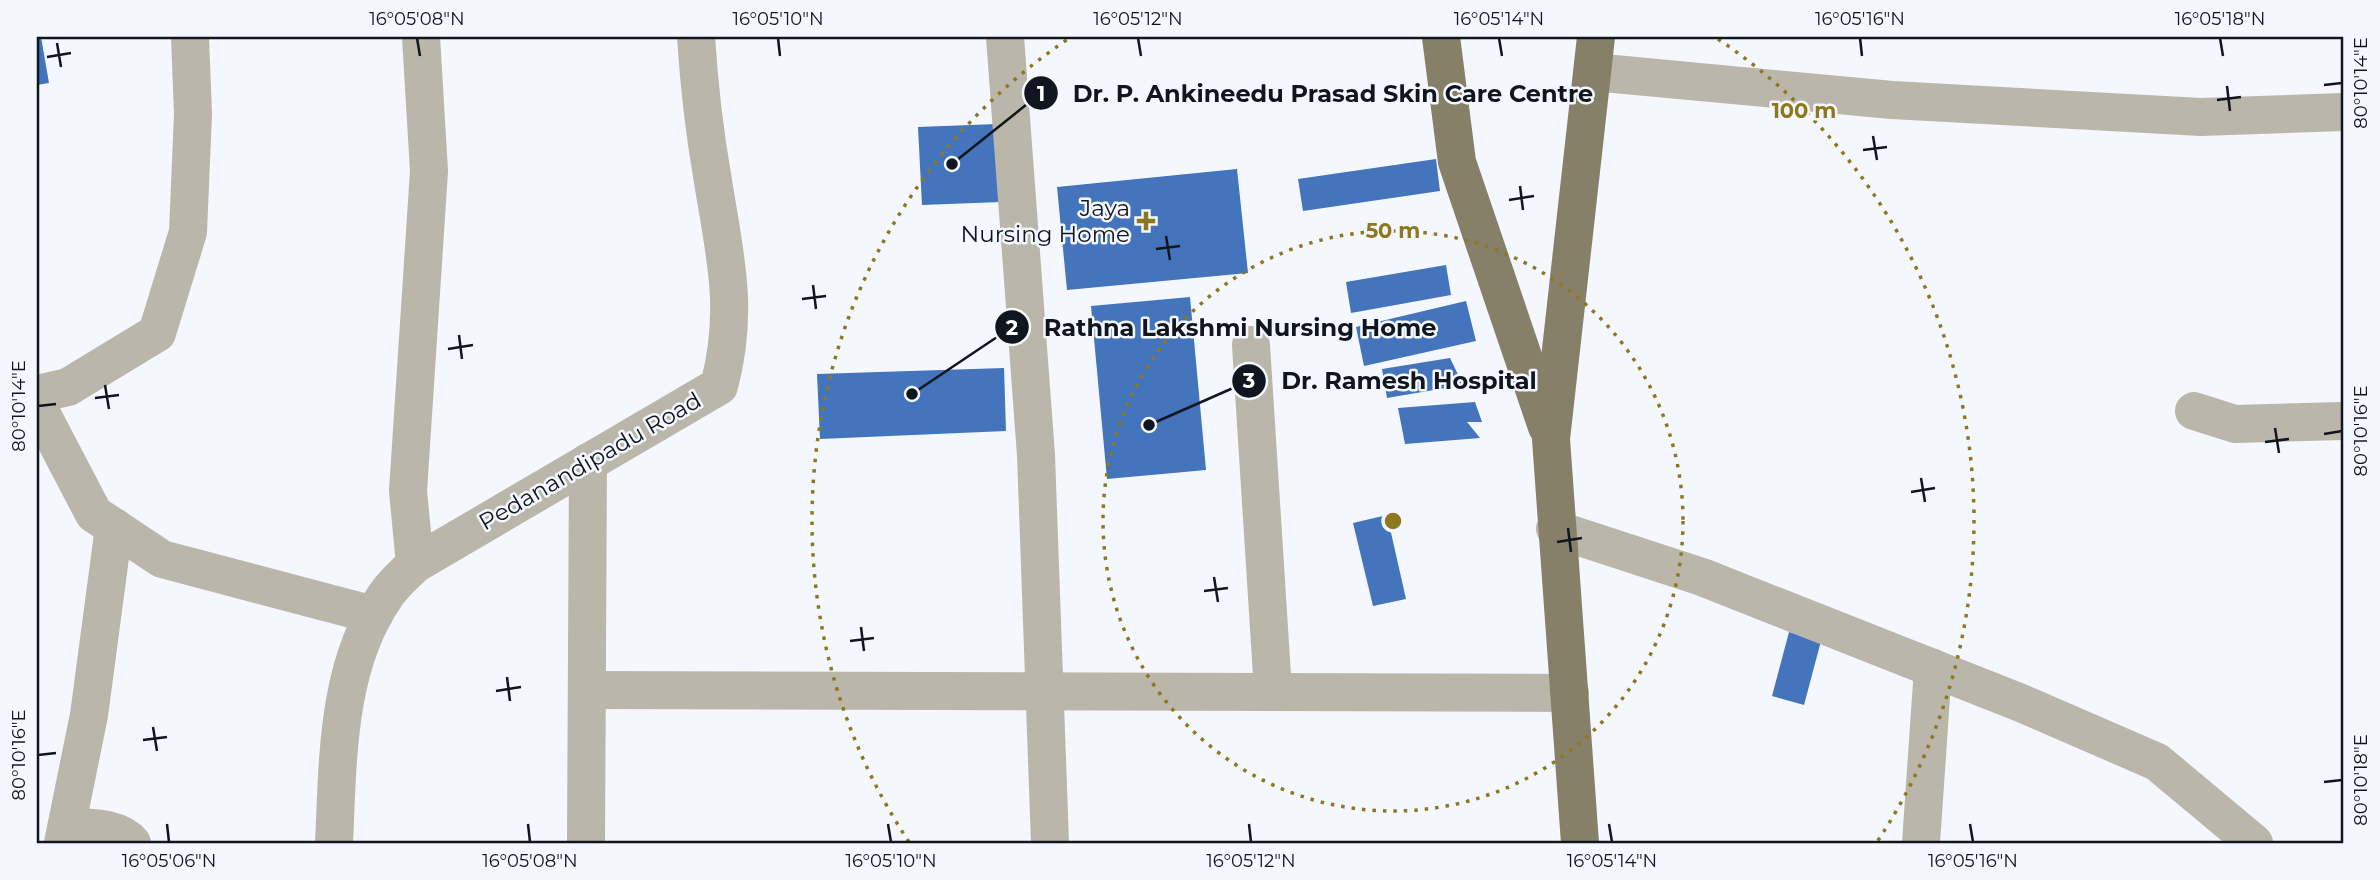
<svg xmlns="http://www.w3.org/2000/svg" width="2380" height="880" font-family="Montserrat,sans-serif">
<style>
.building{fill:#4374bc}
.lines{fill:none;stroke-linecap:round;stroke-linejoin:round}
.minor{stroke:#bab6a9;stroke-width:38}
.major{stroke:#878069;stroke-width:38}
.ticks{fill:none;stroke:#10161f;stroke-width:2.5}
.ring{fill:none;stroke:#8e781e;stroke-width:3.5;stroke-dasharray:3.5 7}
.poi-dot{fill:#8e781e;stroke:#f4f7fd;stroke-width:2.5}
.labels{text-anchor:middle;stroke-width:5;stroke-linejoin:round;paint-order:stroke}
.poi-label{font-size:23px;fill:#10161f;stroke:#f4f7fd;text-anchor:end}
.street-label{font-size:23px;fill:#10161f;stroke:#f4f7fd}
.centre{fill:#8e781e;stroke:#f4f7fd;stroke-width:3.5}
.ring-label{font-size:21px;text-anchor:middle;font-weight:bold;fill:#8e781e;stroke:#f4f7fd;stroke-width:5;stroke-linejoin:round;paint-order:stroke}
.leader{fill:none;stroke:#10161f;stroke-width:2.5}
.callout-dot{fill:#10161f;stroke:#f4f7fd;stroke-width:2.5}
.mark-label{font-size:21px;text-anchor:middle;font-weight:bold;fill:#fff}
.callout-label{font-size:24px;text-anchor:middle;font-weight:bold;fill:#10161f;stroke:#f4f7fd;stroke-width:5;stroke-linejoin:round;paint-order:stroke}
.neatline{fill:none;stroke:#10161f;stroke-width:2.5}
.ticks-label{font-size:18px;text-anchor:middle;fill:#10161f}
</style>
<rect width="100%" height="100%" fill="#f4f7fd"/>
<g class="building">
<path d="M37 37H41L49 83 37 85Z"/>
<path d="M997 124 1001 202 922 205 918 127Z"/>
<path d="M1436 159 1440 191 1303 211 1298 179Z"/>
<path d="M1237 169 1248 273 1067 290 1057 187Z"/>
<path d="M1446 265 1451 295 1351 313 1346 282Z"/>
<path d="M1190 297 1206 470 1107 479 1091 306Z"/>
<path d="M1466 301 1476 341 1364 366 1356 327Z"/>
<path d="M1450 358 1463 385 1387 398 1382 369Z"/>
<path d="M1004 368 1006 431 820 439 817 374Z"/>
<path d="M1475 402 1482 422H1467L1480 438 1405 444 1398 408Z"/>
<path d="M1387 515 1406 599 1373 606 1353 523Z"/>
<path d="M1789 632 1821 641 1804 705 1772 696Z"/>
</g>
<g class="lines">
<g class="minor">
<path d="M1005 37 1036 455 1050 843"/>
<path d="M1593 72 1892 100 2201 117 2343 112"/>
<path d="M1251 345 1273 691"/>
<path d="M37 394 68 387 157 333 188 232 193 114 190 37"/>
<path d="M37 405 94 514 162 559 374 615"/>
<path d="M2194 411 2235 424 2343 421"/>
<path d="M1555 529 1702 577 2021 703 2157 762 2254 843"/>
<path d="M415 564 408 491 429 171 421 37"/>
<path d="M587 690 1570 693"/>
<path d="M67 826C87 828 118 826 132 843"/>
<path d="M63 843 89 715 114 527"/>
<path d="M334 843C338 761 336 666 386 595 393 584 405 574 415 564L719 386C740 308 724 252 712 175 704 129 699 83 696 37"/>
<path d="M586 843 588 462"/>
<path d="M1921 843 1933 668"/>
</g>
<g class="major">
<path d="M1441 37 1457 162 1547 427"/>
<path d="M1580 843 1551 439 1596 37"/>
</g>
</g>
<path class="ticks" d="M417 38 420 56M778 38 780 56M1138 38 1141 56M1499 38 1502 56M1860 38 1862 56M2220 38 2223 56M57 43 61 67M47 57 71 53M2324 85 2342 83M2227 86 2230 111M2217 100 2241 97M1873 136 1877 160M1863 150 1887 147M1520 186 1523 210M1509 200 1534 196M1166 236 1170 260M1156 249 1180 246M813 285 816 309M802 299 826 296M459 335 462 359M448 349 473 345M105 385 109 409M95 398 119 395M38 406 56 404M2275 428 2279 453M2324 434 2342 431M2265 442 2289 439M1921 478 1925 502M1911 492 1935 488M1568 528 1571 552M1557 542 1582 538M1214 577 1218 602M1204 591 1228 588M861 627 864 651M850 641 874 638M507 677 510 701M496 691 521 687M153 727 157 751M143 740 167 737M38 755 56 753M2324 782 2342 780M167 824 169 842M528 824 530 842M888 824 891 842M1249 824 1251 842M1609 824 1612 842M1970 824 1973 842"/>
<g class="ring">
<circle cx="1393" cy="521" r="290"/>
<path d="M909 842A581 581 0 0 1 1068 39M1718 39A581 581 0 0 1 1877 842"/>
</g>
<path class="poi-dot" d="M1142.5 210.5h7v7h7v7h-7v7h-7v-7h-7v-7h7z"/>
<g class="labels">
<g class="poi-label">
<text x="1130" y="216">Jaya<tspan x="1130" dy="26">Nursing Home</tspan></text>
</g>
<g class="street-label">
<text transform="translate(590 461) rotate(-30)" y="8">Pedanandipadu Road</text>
</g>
</g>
<circle cx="1393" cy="521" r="10" class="centre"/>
<g class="ring-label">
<text x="1804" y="118">100 m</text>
<text x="1393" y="238">50 m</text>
</g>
<path class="leader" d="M952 164L1041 93M912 394L1012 327M1149 425L1249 381"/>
<g class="callout-dot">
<circle cx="952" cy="164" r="7"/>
<circle cx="912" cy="394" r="7"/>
<circle cx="1149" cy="425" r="7"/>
<circle cx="1041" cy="93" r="18"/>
<circle cx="1012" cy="327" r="18"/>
<circle cx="1249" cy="381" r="18"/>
</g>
<g class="mark-label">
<text x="1041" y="101">1</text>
<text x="1012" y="335">2</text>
<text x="1249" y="388">3</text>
</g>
<g class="callout-label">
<text x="1333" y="102">Dr. P. Ankineedu Prasad Skin Care Centre</text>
<text x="1240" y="336">Rathna Lakshmi Nursing Home</text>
<text x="1409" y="389">Dr. Ramesh Hospital</text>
</g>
<rect width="2380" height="880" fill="none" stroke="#f4f7fd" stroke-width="77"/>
<rect x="38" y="38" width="2304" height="804" class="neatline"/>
<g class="ticks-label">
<text x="417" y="25">16°05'08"N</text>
<text x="778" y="25">16°05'10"N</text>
<text x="1138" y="25">16°05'12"N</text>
<text x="1499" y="25">16°05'14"N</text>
<text x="1860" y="25">16°05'16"N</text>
<text x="2220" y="25">16°05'18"N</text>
<text transform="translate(2361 83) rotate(-90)" y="6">80°10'14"E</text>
<text transform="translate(19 406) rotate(-90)" y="6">80°10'14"E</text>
<text transform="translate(2361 431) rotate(-90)" y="6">80°10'16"E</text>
<text transform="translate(19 755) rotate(-90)" y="6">80°10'16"E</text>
<text transform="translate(2361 780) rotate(-90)" y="6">80°10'18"E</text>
<text x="169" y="867">16°05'06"N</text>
<text x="530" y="867">16°05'08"N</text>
<text x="891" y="867">16°05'10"N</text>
<text x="1251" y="867">16°05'12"N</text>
<text x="1612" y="867">16°05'14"N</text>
<text x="1973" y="867">16°05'16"N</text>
</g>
</svg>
